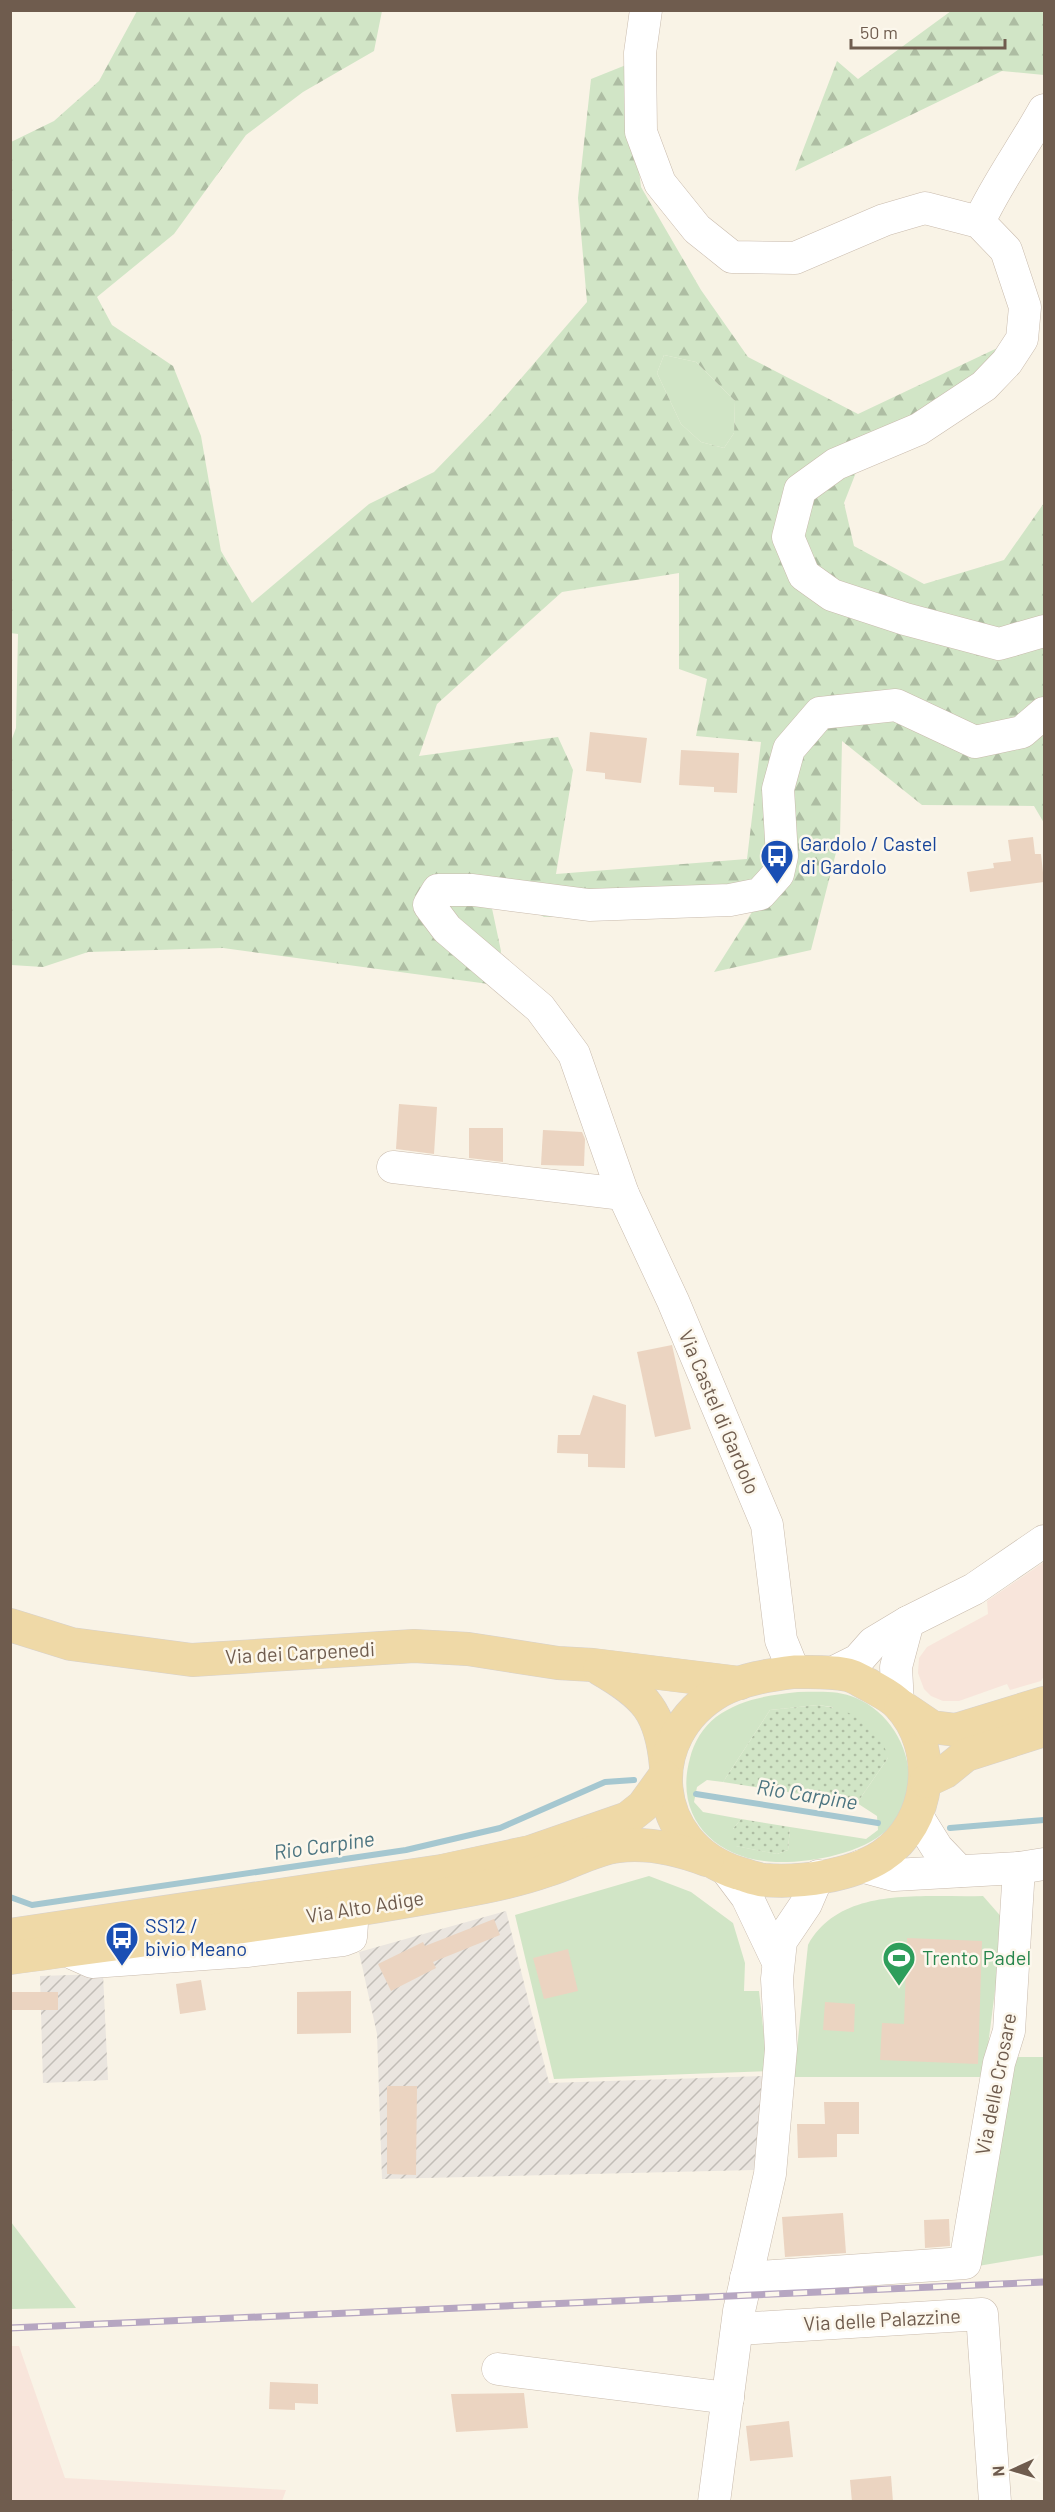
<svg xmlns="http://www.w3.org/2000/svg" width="1055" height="2512" font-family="Barlow,sans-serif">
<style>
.commercial{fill:#f8e5db}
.industrial{fill:url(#industrial-furrows)}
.grass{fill:#d1e5c6;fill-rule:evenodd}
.forest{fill:url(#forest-firs);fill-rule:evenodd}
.park{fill:url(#park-dots)}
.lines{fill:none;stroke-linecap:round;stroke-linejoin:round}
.stream{stroke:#a5c7d0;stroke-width:6}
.building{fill:#ebd4c1}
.minor-casing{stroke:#c9bbad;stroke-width:33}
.major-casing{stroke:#d7d1cd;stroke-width:34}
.minor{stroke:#fff;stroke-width:32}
.major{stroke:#efd9a7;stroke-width:33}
.rail-casing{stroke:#b6a6c1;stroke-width:7}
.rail{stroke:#fcf7ec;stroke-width:4.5;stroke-dasharray:14;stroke-linecap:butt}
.labels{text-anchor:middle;stroke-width:5;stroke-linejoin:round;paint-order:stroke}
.transit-label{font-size:20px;fill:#164399;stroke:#fcf7ec;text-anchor:start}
.street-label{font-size:20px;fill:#6f5c4e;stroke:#fcf7ec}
.leisure-label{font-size:20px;fill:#27864d;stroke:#fcf7ec;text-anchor:start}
.water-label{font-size:21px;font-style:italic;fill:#4b7480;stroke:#fcf7ec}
</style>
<defs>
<pattern id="industrial-furrows" width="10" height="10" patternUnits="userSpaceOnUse" patternTransform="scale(1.5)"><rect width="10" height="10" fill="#eae5df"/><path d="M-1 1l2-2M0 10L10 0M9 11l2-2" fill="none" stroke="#c2bdb7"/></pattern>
<pattern id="forest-firs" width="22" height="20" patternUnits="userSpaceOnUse" patternTransform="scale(1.5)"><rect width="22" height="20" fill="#d1e5c6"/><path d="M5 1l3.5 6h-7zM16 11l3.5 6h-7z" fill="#aebda3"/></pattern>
<pattern id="park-dots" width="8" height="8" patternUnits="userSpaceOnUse" patternTransform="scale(1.5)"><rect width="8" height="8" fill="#d1e5c6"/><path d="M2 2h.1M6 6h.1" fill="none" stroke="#aebda3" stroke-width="1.8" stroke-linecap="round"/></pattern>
</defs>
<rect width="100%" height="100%" fill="#f9f3e6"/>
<g class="commercial">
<path d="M1044 1562V1676L1041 1681 1010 1690 1007 1684 959 1701H943L931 1696 924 1689 918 1673 919 1658 927 1647 988 1614 987 1601Z"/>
<path d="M10 2346H19L65 2478 286 2490 282 2501H11Z"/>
</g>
<g class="industrial">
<path d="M506 1911 549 2083 766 2076 754 2170 382 2179 377 2034 359 1952Z"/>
<path d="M103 1974 108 2080 43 2083 40 1976Z"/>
</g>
<g class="grass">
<path d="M664 355 696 362 735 401 734 433 724 448 701 442 681 424 657 373Z"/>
<path d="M798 1692C818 1692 838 1690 856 1698 905 1718 930 1791 887 1830 861 1854 810 1863 776 1862 717 1860 673 1819 690 1758 694 1742 703 1727 716 1717 740 1699 770 1695 798 1692ZM818 1705 832 1707 888 1758 857 1803 877 1816 878 1830 866 1839 790 1827 788 1850 777 1854 736 1846 733 1829 741 1819 703 1812 694 1802 697 1787 707 1780 723 1782 770 1710Z"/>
<path d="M649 1876 691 1892 733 1923 745 1963 744 1991H759L768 2071 554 2079 515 1915Z"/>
<path d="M983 1896 1004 1920 984 2077H794L808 1945C841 1885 923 1898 983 1896Z"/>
<path d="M1009 2057H1044V2255L978 2266Z"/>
<path d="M11 2222 76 2308 11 2309Z"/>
</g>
<g class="forest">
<path d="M137 11H382L374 51 303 92 246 135 174 234 97 297 112 325 173 366 201 436 221 551 252 603 369 504 434 472 492 412 587 302 578 198 591 79 626 65 641 187 701 290 748 357 858 414 1010 342 979 379 864 452 844 503 854 546 924 584 1004 560 1044 503V823L1034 806 922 805 842 741 840 837 811 950 714 972 752 912 544 917 486 880 501 951 496 985 223 948 88 952 43 967 11 965 10 744 16 728 18 634 10 633 11 142 54 121 99 81ZM664 355 696 362 735 401 734 433 724 448 701 442 681 424 657 373ZM679 573V669L707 679 696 736 761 742 747 859 556 874 573 770 558 737 419 756 437 704 562 592Z"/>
<path d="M951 11H1044V75L1002 71 795 171 837 61 858 79Z"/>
</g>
<g class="park">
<path d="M818 1705C850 1709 880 1724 888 1758L857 1803 723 1782 770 1710Z"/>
<path d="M741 1819 790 1827 788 1850 777 1854 735 1846 731 1843 733 1829Z"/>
</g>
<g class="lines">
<g class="stream">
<path d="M696 1794 878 1823"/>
<path d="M950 1828 1044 1820"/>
<path d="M10 1897 32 1905 406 1850 500 1828 605 1782 634 1780"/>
</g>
</g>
<g class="building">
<path d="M590 732 647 738 641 783 605 779V773L586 771Z"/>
<path d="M681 750 739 753 737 793 714 792V787L679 785Z"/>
<path d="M1033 837 1035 854H1041L1044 882 970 892 967 872 994 868 993 863 1011 861 1008 840Z"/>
<path d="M399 1104 437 1107 434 1154 396 1149Z"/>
<path d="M469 1128H503V1162L469 1158Z"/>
<path d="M543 1130 582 1132 585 1139 584 1166 541 1165Z"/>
<path d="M672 1345 691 1429 655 1437 637 1352Z"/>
<path d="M593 1395 626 1405 625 1468 588 1467V1454L557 1453 558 1435H580Z"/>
<path d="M494 1919 500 1935 433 1962 436 1968 391 1991 378 1964 423 1942 425 1946Z"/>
<path d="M907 1938 982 1941 978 2064 880 2060 882 2023 904 2024Z"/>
<path d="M568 1949 578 1991 544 1999 533 1958Z"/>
<path d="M201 1980 206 2010 180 2014 176 1984Z"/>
<path d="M351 1991V2033L297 2034V1992Z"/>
<rect x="10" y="1992" width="48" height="18"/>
<path d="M825 2002 855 2004 854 2032 823 2030Z"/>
<path d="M387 2086H417L416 2175 387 2174Z"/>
<path d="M824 2102H859V2134H837V2157L798 2158 797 2124H825Z"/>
<path d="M843 2213 846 2253 785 2257 782 2217Z"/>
<path d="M949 2219 950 2246 925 2248 924 2220Z"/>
<path d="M270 2382 318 2384V2404L295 2403V2410L269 2409Z"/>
<path d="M524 2393 528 2428 456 2432 451 2394Z"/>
<path d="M789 2421 793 2457 750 2461 746 2426Z"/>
<path d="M891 2476 893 2502H852L850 2480Z"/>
</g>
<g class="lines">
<g class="minor-casing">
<g id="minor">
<path d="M646 10 640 53 641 132 660 183 697 229 732 257 795 258 884 220 925 208 979 222 1006 250 1025 307 1022 339 1007 362 984 386 919 429 836 464 800 490 788 537 804 575 832 595 905 619 999 644 1044 631"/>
<path d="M979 222C997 183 1023 148 1044 110"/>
<path d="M393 1167 623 1194"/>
<path d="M794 1672 781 1640 767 1525 673 1301 623 1194 574 1054 540 1008 447 929 429 905 438 890H473L589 905 730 900 760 894 778 874 782 856 778 789 789 749 820 713 896 705 975 742 1022 732 1044 713"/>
<path d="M834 1672 858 1660 873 1643 908 1622 974 1589 1044 1541"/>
<path d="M898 1704 896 1667 908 1622"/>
<path d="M917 1816 937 1848 959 1871"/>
<path d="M861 1866 894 1875 1019 1868 1044 1864"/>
<path d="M726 1869 747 1897 778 1962"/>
<path d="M74 1954 92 1962 247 1951 343 1940 351 1937 353 1909"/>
<path d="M746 2278 965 2263 999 2063 1009 2031 1019 1868"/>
<path d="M737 2329 982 2314 995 2502"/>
<path d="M498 2369 728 2398"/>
<path d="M714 2502 739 2311 770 2174 781 2049 777 1979 781 1941 806 1904 818 1876"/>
</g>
</g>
<g class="major-casing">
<g id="major">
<path d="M10 1625 71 1644 192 1660 414 1646 468 1649 558 1663 593 1665 740 1683"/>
<path d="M600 1669C645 1695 661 1711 666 1766"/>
<path d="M794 1672C813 1672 831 1671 848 1675 856 1677 862 1682 869 1685 879 1691 891 1696 899 1705 939 1748 932 1823 882 1856 851 1876 800 1883 764 1880 755 1879 746 1875 738 1873 650 1845 641 1736 720 1691 742 1679 770 1675 794 1672Z"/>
<path d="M901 1706 932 1727 956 1730 1044 1703"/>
<path d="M926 1781 945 1772 966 1755 1044 1730"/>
<path d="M10 1935 442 1871 530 1852 628 1818 643 1806 664 1777"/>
<path d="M10 1958C168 1936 327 1918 484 1887 504 1883 525 1878 545 1871 570 1864 592 1849 618 1846 649 1842 678 1849 707 1860"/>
</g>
</g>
<use href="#minor" class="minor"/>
<use href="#major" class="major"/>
<g class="rail-casing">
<path id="rail" d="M10 2328 1044 2282"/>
</g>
<use href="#rail" class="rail"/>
</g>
<defs>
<g id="bus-pin" transform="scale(1.725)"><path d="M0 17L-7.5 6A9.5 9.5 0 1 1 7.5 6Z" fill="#1a4fb4" stroke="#fcf7ec"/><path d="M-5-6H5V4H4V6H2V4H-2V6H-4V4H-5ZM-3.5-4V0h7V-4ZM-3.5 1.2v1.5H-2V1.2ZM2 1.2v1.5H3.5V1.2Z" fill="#fff"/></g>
<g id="stadium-pin" transform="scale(1.725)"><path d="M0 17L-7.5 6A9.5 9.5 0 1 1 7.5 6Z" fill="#2e9e5b" stroke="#fcf7ec"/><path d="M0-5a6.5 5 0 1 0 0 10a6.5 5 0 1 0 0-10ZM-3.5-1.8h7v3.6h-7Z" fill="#fff"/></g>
</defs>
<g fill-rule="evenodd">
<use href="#bus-pin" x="777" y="856"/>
<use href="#bus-pin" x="122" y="1938"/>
<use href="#stadium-pin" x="899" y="1958"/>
</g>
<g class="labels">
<g class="transit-label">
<text x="800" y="851">Gardolo / Castel<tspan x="800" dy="23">di Gardolo</tspan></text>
<text x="145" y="1933">SS12 /<tspan x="145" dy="23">bivio Meano</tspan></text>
</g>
<g class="street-label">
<text transform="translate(719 1412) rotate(67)" y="7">Via Castel di Gardolo</text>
<text transform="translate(300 1653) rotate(-3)" y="7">Via dei Carpenedi</text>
<text transform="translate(365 1907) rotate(-9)" y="7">Via Alto Adige</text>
<text transform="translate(996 2084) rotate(-79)" y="7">Via delle Crosare</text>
<text transform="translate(882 2320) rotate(-3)" y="7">Via delle Palazzine</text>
</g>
<g class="leisure-label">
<text x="922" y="1965">Trento Padel</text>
</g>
<g class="water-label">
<text transform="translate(807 1795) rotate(9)" y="7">Rio Carpine</text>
<text transform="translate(324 1846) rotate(-8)" y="7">Rio Carpine</text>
</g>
</g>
<rect width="1055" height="2512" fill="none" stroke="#6f5c4e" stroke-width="24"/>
<g transform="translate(1013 2470) rotate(266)" stroke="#fcf7ec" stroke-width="4.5" paint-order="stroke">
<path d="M0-4.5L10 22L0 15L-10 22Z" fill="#6f5c4e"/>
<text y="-9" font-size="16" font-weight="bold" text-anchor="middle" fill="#6f5c4e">N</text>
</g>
<path d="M851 39v9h154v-9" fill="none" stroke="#6f5c4e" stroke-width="3"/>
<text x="860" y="39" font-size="18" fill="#6f5c4e" stroke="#fcf7ec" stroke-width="4.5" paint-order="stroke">50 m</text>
</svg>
